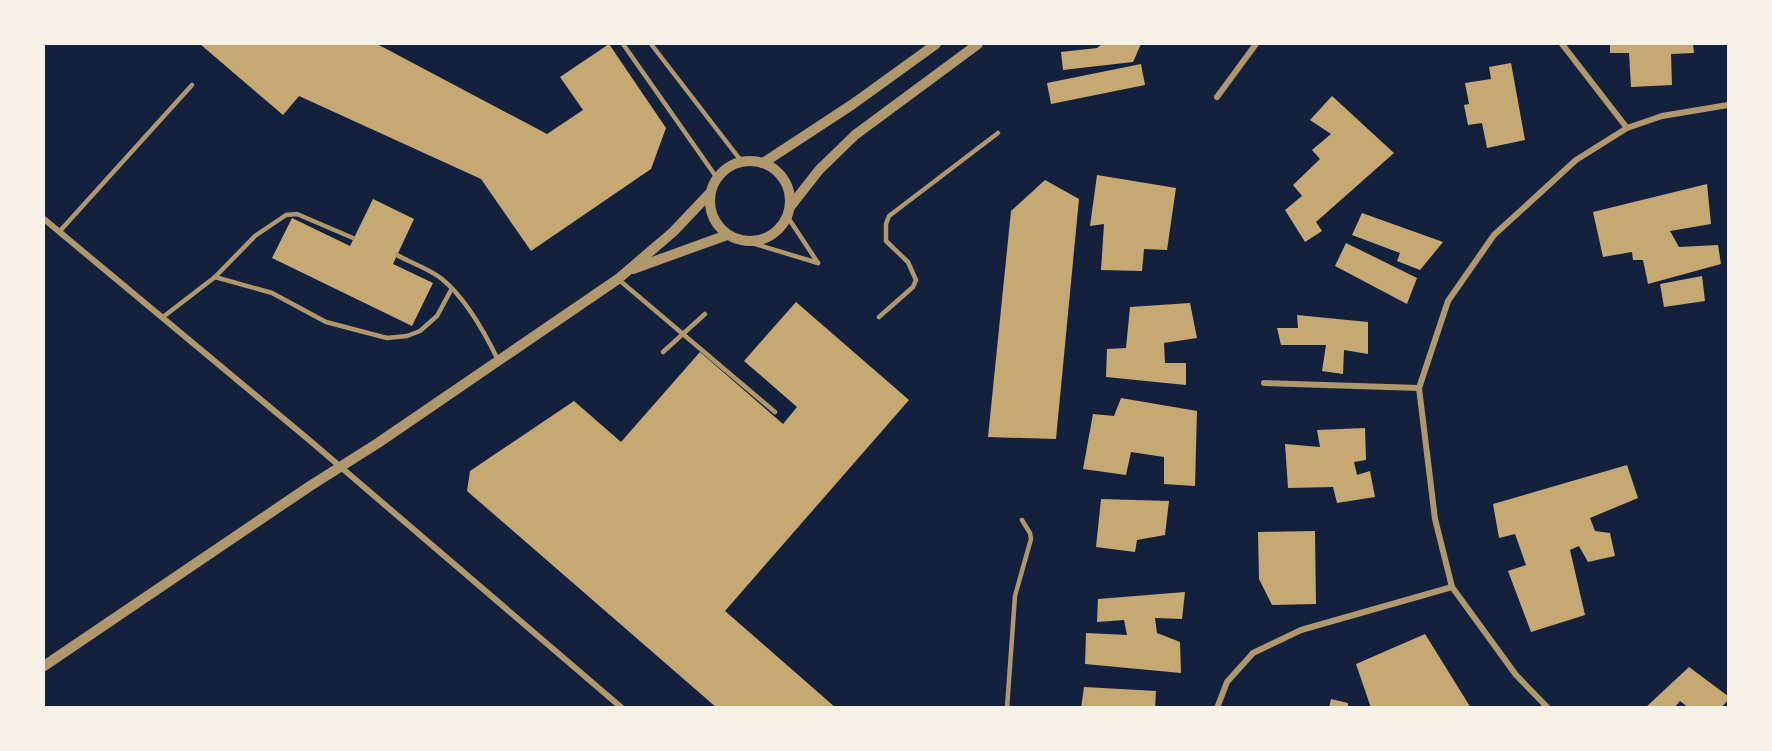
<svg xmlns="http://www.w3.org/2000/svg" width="1772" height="751" font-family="'DM Sans',sans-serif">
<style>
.building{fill:#c6a872}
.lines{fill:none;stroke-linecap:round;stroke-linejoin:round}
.service{stroke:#b1986c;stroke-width:4.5}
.minor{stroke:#b1986c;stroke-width:6}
.tertiary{stroke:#b1986c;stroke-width:10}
</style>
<rect width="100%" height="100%" fill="#14213d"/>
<g class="building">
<path d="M200 44H377L547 134 583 110 560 77 609 44 666 128 651 169 531 251 481 179 299 96 283 115Z"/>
<path d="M1102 44H1141L1133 62 1063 70 1061 52 1097 48Z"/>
<path d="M1610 44H1693L1694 53 1671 54 1672 85 1631 87 1629 53H1610Z"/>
<path d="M1511 63 1525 140 1487 148 1482 123 1468 125 1464 105 1469 104 1465 83 1491 79 1489 67Z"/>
<path d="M1141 64 1145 85 1051 104 1047 83Z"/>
<path d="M1332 96 1394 153 1316 222 1322 231 1305 242 1285 210 1302 196 1293 185 1320 159 1312 150 1331 134 1310 120Z"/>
<path d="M1097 175 1176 188 1167 250 1144 249 1142 271 1101 270 1104 224 1090 226Z"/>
<path d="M1045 180 1079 199 1056 439 988 437 1011 211Z"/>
<path d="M1707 184 1711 224 1670 231 1679 247 1718 245 1721 264 1648 284 1643 260H1633L1632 252 1603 257 1593 212Z"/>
<path d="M373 199 414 219 393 264 433 283 412 326 272 258 292 218 350 246Z"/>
<path d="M1362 213 1443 242 1420 270 1397 261 1400 253 1352 235Z"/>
<path d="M1346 243 1417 278 1407 304 1335 266Z"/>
<path d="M1702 276 1705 301 1664 307 1660 284Z"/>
<path d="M796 302 909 400 725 611 836 708H717L467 491 470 471 574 401 621 442 700 352 783 424 797 407 744 361Z"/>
<path d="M1190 303 1197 338 1164 343 1165 363H1186V385L1106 377 1107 349 1126 348 1130 307Z"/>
<path d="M1297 315 1368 322V354L1344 350 1343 374 1322 371 1326 345H1281L1277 328H1298Z"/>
<path d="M1121 398 1197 411 1195 486 1164 484V457L1131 452 1126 475 1083 469 1093 414 1114 416Z"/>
<path d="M1365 428 1366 460 1354 462 1357 475 1370 471 1375 497 1337 503 1333 487 1288 488 1285 444 1320 447 1317 430Z"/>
<path d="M1627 465 1638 498 1590 518 1595 531 1610 533 1615 556 1588 562 1579 546 1570 550 1585 615 1531 632 1508 571 1526 565 1515 534 1499 538 1493 504Z"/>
<path d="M1101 499 1169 501 1165 535 1137 540 1135 552 1096 547Z"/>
<path d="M1315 531 1316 604 1272 605 1259 579 1258 532Z"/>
<path d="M1185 592 1182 619 1155 618 1157 633 1180 642 1181 673 1085 664 1086 633 1127 635 1124 620 1097 622 1098 599Z"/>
<path d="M1425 634 1471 708H1371L1356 664Z"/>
<path d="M1689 667 1728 696V700L1721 708H1689L1680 701 1674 708H1645Z"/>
<path d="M1084 687 1156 691 1155 708H1081Z"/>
<path d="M1331 699 1348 703V708H1329Z"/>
</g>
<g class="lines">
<g class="service">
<path d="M623 44 717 178"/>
<path d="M651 44 742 162"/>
<path d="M787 216 818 263"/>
<path d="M59 232 192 85"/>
<path d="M745 241 818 263"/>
<path d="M397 255C411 263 430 269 442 279 465 298 485 333 498 360"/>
<path d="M215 277 272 293 326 322 387 338 407 336 420 331 437 316 451 290"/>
<path d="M618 279 775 412"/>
<path d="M163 317 215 277 255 236 286 215 297 214 353 238"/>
<path d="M879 317 913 287 916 280 908 262 886 241V224L889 216 998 133"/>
<path d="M663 352 705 314"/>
<path d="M1007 708 1015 596 1031 539 1030 533 1022 520"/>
</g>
<g class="minor">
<path d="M1562 44 1627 128"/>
<path d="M1217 97 1256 44"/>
<path d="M44 219 308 439 622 708"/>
<path d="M1264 383 1419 388"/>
<path d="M1217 708 1227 682 1253 653 1301 630 1452 587"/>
<path d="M1548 708 1516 675 1452 587 1435 519 1419 388 1448 301 1494 235 1576 160 1627 128 1662 116 1728 105"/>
</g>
<g class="tertiary">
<circle cx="750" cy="201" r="40"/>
<path d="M763 163 853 104 936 44"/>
<path d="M790 207 819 170 855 135 978 44"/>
<path d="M633 269 727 235"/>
<path d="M44 666 310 486 378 443 618 279 673 232 710 193"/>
</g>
</g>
<rect width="1772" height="751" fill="none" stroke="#f6f1e7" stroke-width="90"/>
</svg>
